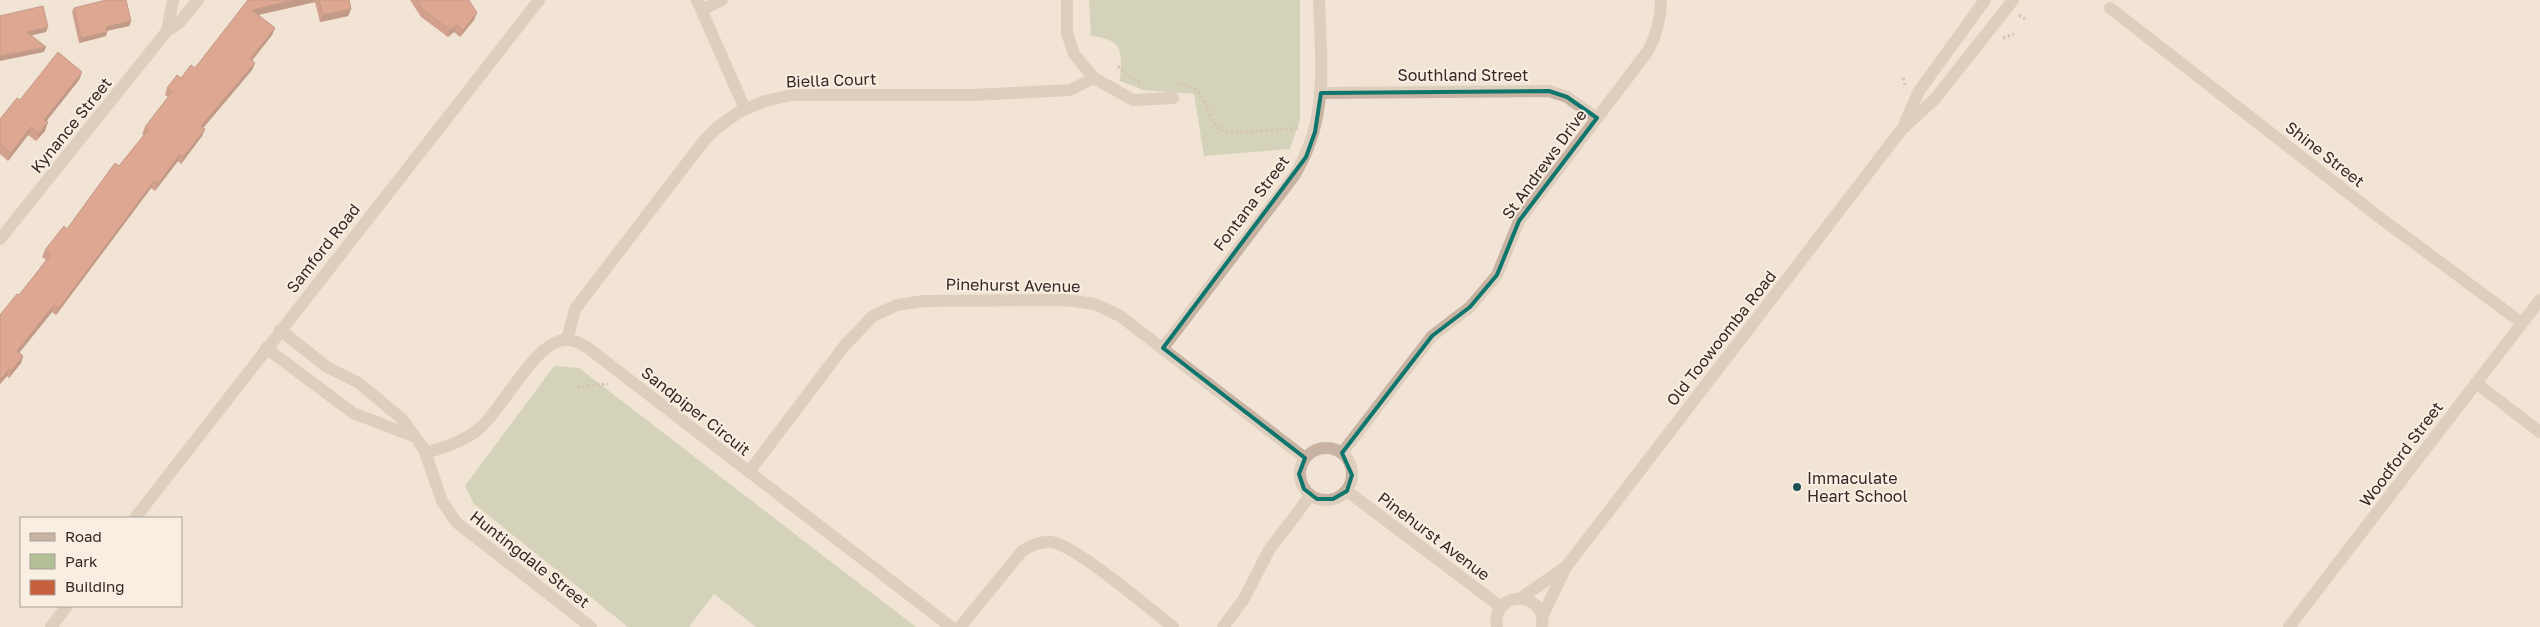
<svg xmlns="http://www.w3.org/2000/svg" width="2540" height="627" font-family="'Golos Text',sans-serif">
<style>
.green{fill:#b2bf97}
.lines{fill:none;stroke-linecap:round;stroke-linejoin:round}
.path{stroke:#b49d8d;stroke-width:3;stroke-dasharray:2.5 2.5;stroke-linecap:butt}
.minor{stroke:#c8b3a3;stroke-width:12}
.wall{fill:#ab5135}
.shaded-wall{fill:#8b422b}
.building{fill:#c75e3e;stroke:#8b422b}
.marked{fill:none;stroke:#0f766e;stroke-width:4;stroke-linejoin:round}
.poi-dot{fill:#1b5154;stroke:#f9eee2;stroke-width:2}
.labels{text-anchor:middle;stroke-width:4;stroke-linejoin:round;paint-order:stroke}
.street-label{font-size:16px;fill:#332925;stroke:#f9eee2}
.poi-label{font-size:16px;fill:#332925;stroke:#f9eee2;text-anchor:start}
</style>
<rect width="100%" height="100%" fill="#f1e4d6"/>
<g class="green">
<path d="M1089 0H1300V119L1290 149 1204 156 1194 94 1143 90 1120 81C1122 52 1124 39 1091 36Z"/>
<path d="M554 366 579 368 916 627H756L714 594 689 627H628L474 504 465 486Z"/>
</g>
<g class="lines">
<g class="path">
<path d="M2019 15 2025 19"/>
<path d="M2003 38 2014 34"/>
<path d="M1118 66 1125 74 1141 83"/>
<path d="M1903 78 1905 85"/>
<path d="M1180 84C1217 90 1199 127 1230 133L1299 128"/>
<path d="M577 387 608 384"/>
</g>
<g class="minor">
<path d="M697 0 745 109"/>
<path d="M1067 0V33L1074 54 1094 78 1133 100 1173 98"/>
<path d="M2110 8 2379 217 2522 323"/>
<path d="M702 10 722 0"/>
<path d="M167 31 173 0"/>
<path d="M1321 93 1549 91 1567 97 1597 118"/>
<path d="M1905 123 1919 91 1985 0"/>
<path d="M0 239 167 31 179 23 198 0"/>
<path d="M280 330 327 367 359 383 402 419 424 449 442 501 456 522 591 627"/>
<path d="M567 340 575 309 703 142 718 127 739 112 765 101 792 95H973L1070 90 1094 78"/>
<path d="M266 348 353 413 413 436"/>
<path d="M1163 348 1294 176C1329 120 1321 64 1319 0"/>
<path d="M2476 383 2540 432"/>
<circle cx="1326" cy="474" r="26"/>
<path d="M426 453C445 447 466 441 481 427 503 408 537 338 567 340 575 340 582 344 588 348L951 627"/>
<path d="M1342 453 1432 336 1470 307 1497 275 1519 221 1648 51C1657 34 1661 19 1661 0"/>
<path d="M749 472 845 345 873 316 897 305 924 301 1065 300 1095 304 1120 316 1305 458"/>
<path d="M1347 491 1501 607"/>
<path d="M135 518 539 0"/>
<path d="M1521 598 1564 568"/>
<path d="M1542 617 1566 567 1902 129 1935 99 2013 0"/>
<path d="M51 627 67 606"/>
<path d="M960 627 1022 551C1031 546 1039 541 1051 542 1074 544 1150 609 1173 627"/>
<path d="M1223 627 1244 599 1269 550 1310 496"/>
<path d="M1497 627C1490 590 1548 589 1542 627"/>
<path d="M2289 627 2540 300"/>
</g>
</g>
<g class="wall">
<path d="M248 0H349L351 9 348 16 320 22 315 2 258 15 275 28 272 35 252 61 255 63 252 70 203 128 205 129 202 136 181 164 178 161 155 191 151 188 56 315 52 312 19 353 23 356 21 363 9 378 7 376 0 384V315L19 295 46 260 42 257 45 250 67 229 144 135 142 134 145 127 168 97 165 95 167 88 195 68Z"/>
<path d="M410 0H469L474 20 460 37 454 32 448 37 421 17Z"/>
<path d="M74 8 131 21 129 26 107 31 106 36 79 43 72 12Z"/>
<path d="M82 72 79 80 46 121 45 131 36 141 28 135 8 161 0 154V119L20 100Z"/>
</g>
<g class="shaded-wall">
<path d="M295 0H316L315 2 249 17 252 10Z"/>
<path d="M351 9 348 16 320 22 323 15Z"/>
<path d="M477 13 474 20 460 37 463 30Z"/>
<path d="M131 21 129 26 105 31 106 27Z"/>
<path d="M457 25 454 32 448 37 450 30Z"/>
<path d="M48 27 46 32 25 37 27 32Z"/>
<path d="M275 28 272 35 247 66 250 59Z"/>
<path d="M107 32 106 36 79 43 81 38Z"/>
<path d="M46 47 44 52 0 61V56Z"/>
<path d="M255 63 252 70 199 133 201 126Z"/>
<path d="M82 72 79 80 41 128 44 120Z"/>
<path d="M48 122 45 131 36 141 39 133Z"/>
<path d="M31 127 28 135 8 161 11 153Z"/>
<path d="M205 129 202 136 181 164 183 157Z"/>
<path d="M180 154 178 161 155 191 158 184Z"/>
<path d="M154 181 151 188 56 315 59 308Z"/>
<path d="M54 305 52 312 15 358 17 351Z"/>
<path d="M23 356 21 363 9 378 11 371Z"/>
<path d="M9 369 7 376 0 384V380Z"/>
</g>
<g class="building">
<path d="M106 0H126L131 21 106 27 107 32 81 38 74 8Z"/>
<path d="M248 0H295L252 10 275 28 250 59 255 63 201 126 205 129 183 157 180 154 158 184 154 181 59 308 54 305 17 351 23 356 11 371 9 369 0 380V315L17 294 19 295 51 255 45 250 64 226 67 229 115 163 119 166 148 130 145 127 172 92 167 88 177 75 181 78 191 65 195 68Z"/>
<path d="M319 0H349L351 9 323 15Z"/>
<path d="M417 0H469L477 13 463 30 457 25 450 30 423 10Z"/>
<path d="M43 6 48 27 27 32 46 47 0 56V16Z"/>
<path d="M58 52 82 72 44 120 48 122 39 133 31 127 11 153 0 144V119L17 98 20 100Z"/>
</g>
<path d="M0 0H2540V627H0ZM1549 91 1567 97 1597 118 1519 221 1497 275 1470 307 1432 336 1342 453 1352 475 1347 491 1333 499H1317L1304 489 1299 474 1305 458 1163 348 1306 157 1315 132 1321 93Z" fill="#f1e4d6" fill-opacity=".55" fill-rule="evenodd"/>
<path class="marked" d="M1549 91 1567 97 1597 118 1519 221 1497 275 1470 307 1432 336 1342 453 1352 475 1347 491 1333 499H1317L1304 489 1299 474 1305 458 1163 348 1306 157 1315 132 1321 93Z"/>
<circle class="poi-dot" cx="1797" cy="487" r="5"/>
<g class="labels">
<g class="street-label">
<text x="1463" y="81">Southland Street</text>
<text transform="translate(831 80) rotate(-2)" y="6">Biella Court</text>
<text transform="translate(71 125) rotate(-51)" y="6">Kynance Street</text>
<text transform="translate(2325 154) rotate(38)" y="6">Shine Street</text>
<text transform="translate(1544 164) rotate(-54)" y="6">St Andrews Drive</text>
<text transform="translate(1251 203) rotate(-53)" y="6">Fontana Street</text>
<text transform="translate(323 248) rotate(-52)" y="6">Samford Road</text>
<text transform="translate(1013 285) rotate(1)" y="6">Pinehurst Avenue</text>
<text transform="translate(1721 338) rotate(-52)" y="6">Old Toowoomba Road</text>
<text transform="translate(696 411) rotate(38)" y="6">Sandpiper Circuit</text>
<text transform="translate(2401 454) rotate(-53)" y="6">Woodford Street</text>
<text transform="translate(1434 536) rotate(37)" y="6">Pinehurst Avenue</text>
<text transform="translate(530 559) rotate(38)" y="6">Huntingdale Street</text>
</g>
<g class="poi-label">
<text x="1807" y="484">Immaculate<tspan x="1807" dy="18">Heart School</tspan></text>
</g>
</g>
<rect x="20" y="517" width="162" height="90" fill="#f9eee2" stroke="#aa9f96"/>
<rect x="30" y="533" width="25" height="8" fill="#c8b3a3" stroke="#aa9f96"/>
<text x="65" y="542" font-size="15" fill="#332925">Road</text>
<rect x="30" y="554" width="25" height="15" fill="#b2bf97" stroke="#aa9f96"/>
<text x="65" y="567" font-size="15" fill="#332925">Park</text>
<rect x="30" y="580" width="25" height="15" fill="#c75e3e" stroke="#aa9f96"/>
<text x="65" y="592" font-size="15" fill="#332925">Building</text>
</svg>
